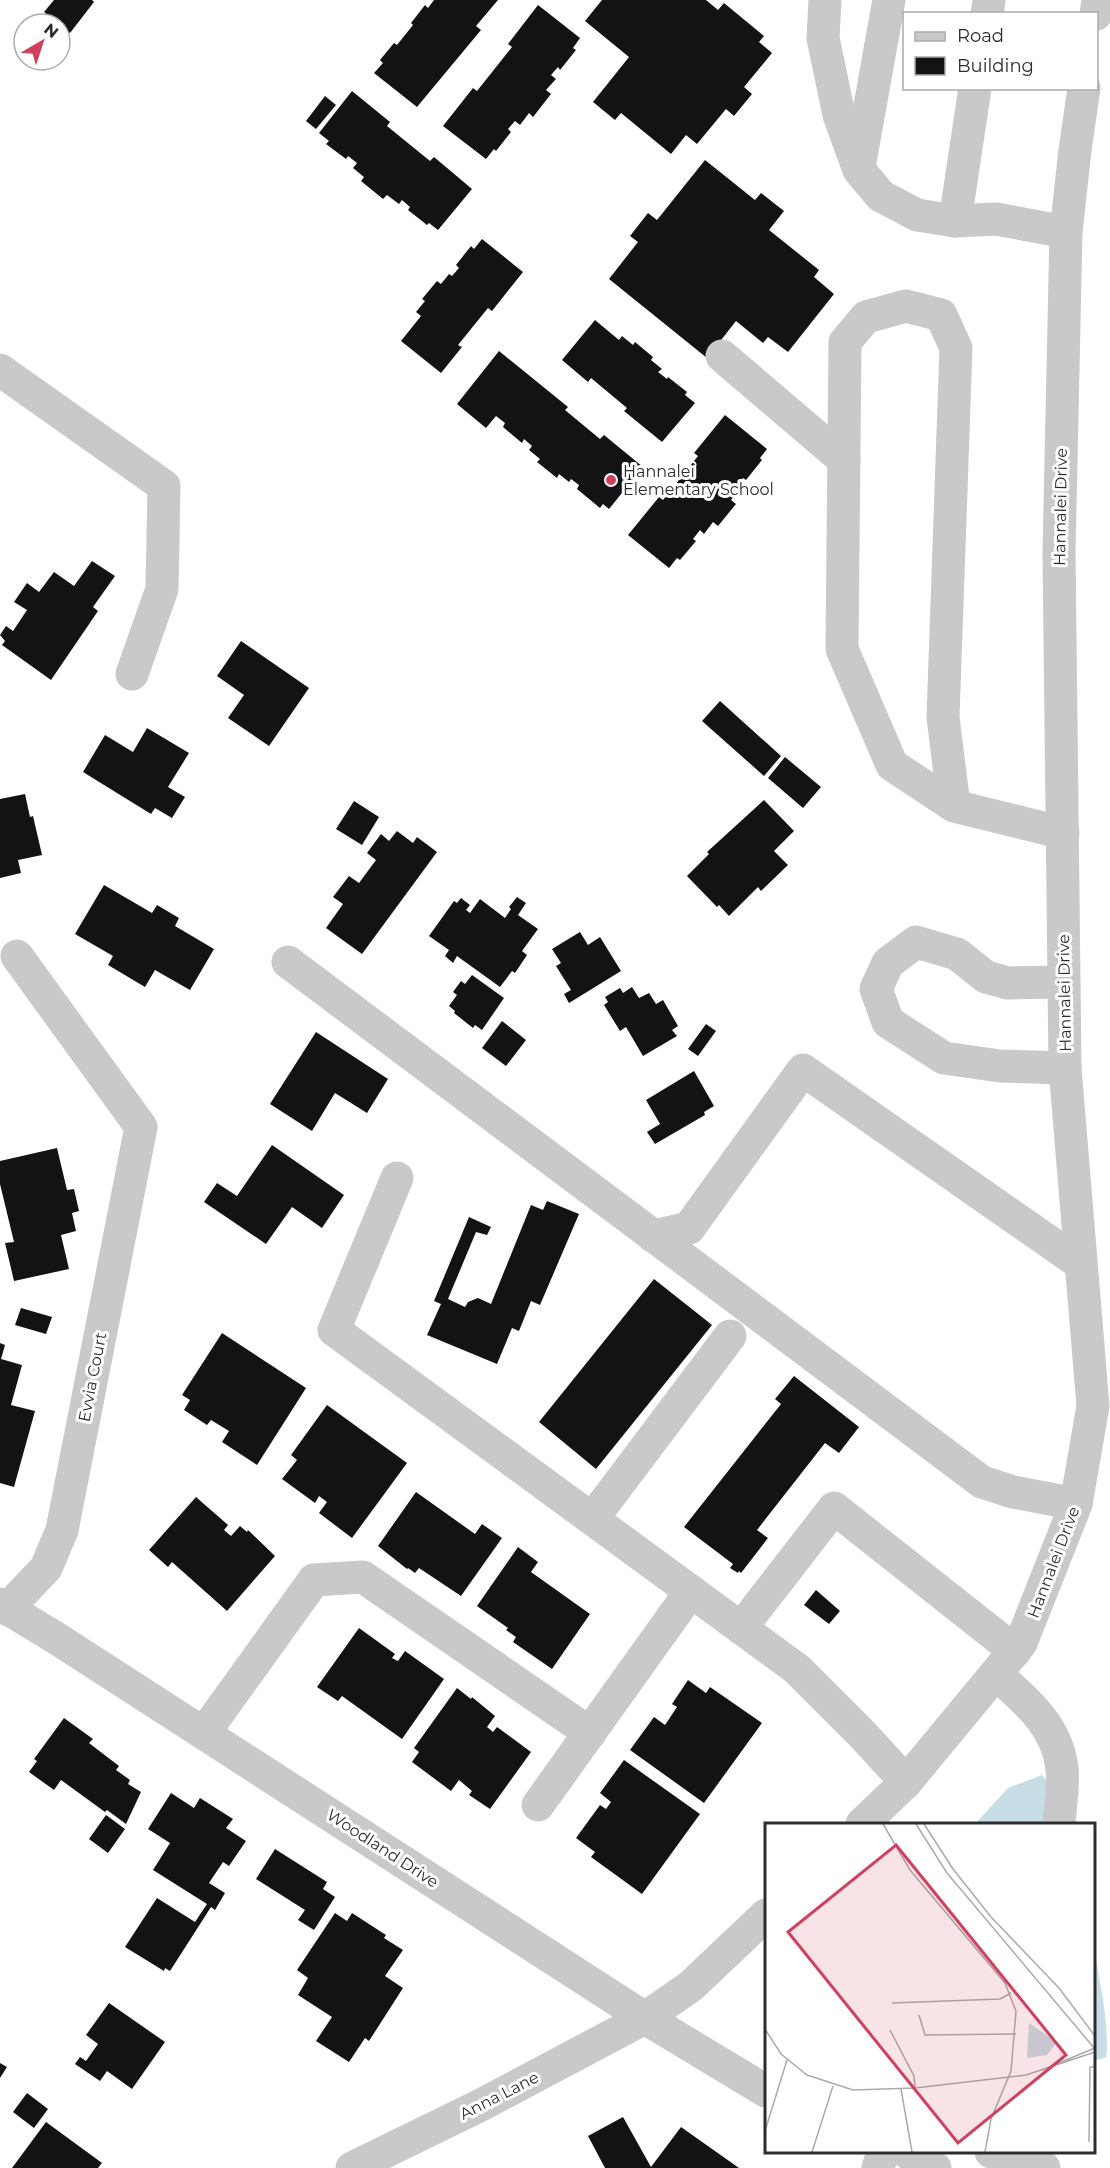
<svg xmlns="http://www.w3.org/2000/svg" width="1110" height="2168" font-family="Montserrat,sans-serif">
<style>
.water{fill:#c8dee6}
.building{fill:#131313}
.lines{fill:none;stroke-linecap:round;stroke-linejoin:round}
.minor{stroke:#c9c9c9;stroke-width:33}
.poi-dot{fill:#d0405f;stroke:#fff;stroke-width:2}
.labels{text-anchor:middle;stroke-width:6;stroke-linejoin:round;paint-order:stroke}
.poi-label{font-size:16px;fill:#2c2c2c;stroke:#fff;text-anchor:start}
.street-label{font-size:16px;fill:#2c2c2c;stroke:#fff}
.inset-road{fill:none;stroke:#ababab;stroke-width:1.5}
.view{fill:#d0405f;fill-opacity:0.15;stroke:#d0405f;stroke-width:3}
.inset-edge{fill:none;stroke:#2c2c2c;stroke-width:3}
</style>
<rect width="100%" height="100%" fill="#fff"/>
<g class="water">
<path d="M1042 1775 1070 1808 1072 1824H975L1008 1788Z"/>
<path d="M1094 1952C1100 1979 1110 2032 1106 2057L1094 2061Z"/>
</g>
<g class="building">
<path d="M54 0H92L94 2 70 33 44 12Z"/>
<path d="M434 0H498L476 26 481 30 417 107 374 73 383 63 380 60 394 43 397 45 413 25 411 23 425 5 428 8Z"/>
<path d="M602 0H706L718 10 724 3 764 36 759 42 772 53 744 87 752 94 734 116 726 109 697 144 686 135 671 154 621 113 615 120 593 102 629 57 585 21Z"/>
<path d="M538 5 580 38 573 48 576 50 560 70 558 67 551 75 556 79 546 90 551 94 533 117 529 113 520 125 515 121 508 129 511 132 496 151 494 149 486 159 443 126 473 88 477 91 512 47 508 44Z"/>
<path d="M352 91 390 122 387 126 430 161 434 157 472 189 438 230 429 223 427 225 408 210 410 207 402 200 399 204 387 195 383 199 361 181 364 177 353 168 357 163 348 156 346 159 326 144 329 141 319 133Z"/>
<path d="M325 96 336 105 316 129 306 121Z"/>
<path d="M705 160 755 200 761 193 784 211 769 230 819 270 814 277 834 294 788 352 768 337 763 343 736 321 707 358 609 279 638 242 630 236 648 213 657 220Z"/>
<path d="M482 239 523 272 492 311 488 308 458 345 462 347 441 373 401 341 421 316 416 312 425 301 422 299 437 281 441 284 449 274 452 276 459 268 456 265 471 246 474 249Z"/>
<path d="M595 320 619 340 622 336 633 345 635 342 653 357 651 360 662 369 658 372 667 379 668 377 687 392 685 395 695 403 662 442 624 411 627 408 591 378 588 382 562 360Z"/>
<path d="M499 351 568 407 565 410 600 439 604 435 643 467 609 509 603 504 600 508 577 489 579 485 571 479 569 482 559 474 557 478 537 462 540 459 529 450 532 446 524 439 522 443 503 427 505 423 496 416 486 428 457 404Z"/>
<path d="M725 415 767 449 760 458 762 460 746 480 743 478 737 485 741 488 731 500 736 504 718 526 713 522 704 534 700 530 693 539 696 541 680 560 677 558 669 568 628 535 659 497 663 500 698 456 694 453Z"/>
<path d="M92 561 115 576 93 607 98 611 51 680 2 645 5 641 0 635 6 626 13 631 27 610 14 602 27 583 39 592 54 572 74 586Z"/>
<path d="M241 641 309 688 269 746 228 718 244 695 217 676Z"/>
<path d="M720 701 781 756 764 776 702 721Z"/>
<path d="M147 728 189 753 168 787 185 797 172 818 155 808 151 814 83 772 105 735 133 752Z"/>
<path d="M785 757 821 787 803 808 768 778Z"/>
<path d="M25 794 30 817 33 816 42 855 18 860 21 873 0 878V799Z"/>
<path d="M764 800 794 831 774 851 788 865 761 891 758 887 729 916 719 905 717 907 687 876 709 854 707 852Z"/>
<path d="M354 801 379 817 362 845 336 829Z"/>
<path d="M397 831 413 843 417 837 437 852 362 954 326 928 343 904 333 897 349 876 359 883 376 860 367 853 381 834 389 841Z"/>
<path d="M104 885 152 913 157 905 179 918 175 926 214 949 190 990 155 970 145 987 108 965 113 956 75 934Z"/>
<path d="M517 897 526 903 518 915 538 929 522 951 527 955 515 973 512 971 500 987 457 956 453 963 445 956 449 950 429 936 454 901 457 903 461 898 470 905 466 910 470 913 480 899 505 918 511 909 509 907Z"/>
<path d="M580 932 588 945 600 937 621 971 569 1003 564 994 571 990 556 966 561 963 552 949Z"/>
<path d="M472 975 504 998 482 1030 475 1025 473 1028 454 1013 455 1011 449 1006 457 995 453 992 461 981 465 984Z"/>
<path d="M632 987 639 998 649 993 656 1004 663 1000 678 1026 672 1030 677 1036 643 1056 626 1027 620 1031 604 1005 608 1002 605 997 620 988 623 993Z"/>
<path d="M502 1021 526 1040 506 1066 482 1048Z"/>
<path d="M706 1024 716 1031 698 1056 688 1049Z"/>
<path d="M316 1032 388 1079 367 1113 335 1093 312 1131 270 1104Z"/>
<path d="M694 1071 714 1106 704 1112 705 1115 655 1144 647 1132 660 1124 646 1100Z"/>
<path d="M272 1145 344 1195 322 1228 292 1207 266 1244 204 1202 217 1183 237 1196Z"/>
<path d="M57 1148 67 1190 74 1189 79 1211 72 1213 76 1231 61 1235 69 1269 14 1281 5 1243 14 1242 0 1184V1161Z"/>
<path d="M547 1201 579 1214 540 1305 531 1301 519 1331 512 1328 497 1364 427 1335 441 1304 434 1301 469 1217 491 1227 487 1235 476 1232 448 1299 465 1307 468 1302 478 1298 491 1304 531 1205 543 1210Z"/>
<path d="M654 1279 712 1325 596 1469 539 1422Z"/>
<path d="M21 1308 52 1317 46 1334 15 1325Z"/>
<path d="M222 1333 306 1388 257 1465 222 1442 229 1431 211 1420 207 1425 184 1410 190 1400 182 1395Z"/>
<path d="M0 1343 5 1345 1 1359 22 1365 11 1405 35 1411 14 1487 0 1483Z"/>
<path d="M794 1376 859 1427 839 1453 825 1443 757 1530 768 1538 741 1573 739 1571 738 1573 730 1568 733 1564 684 1527 781 1404 775 1399Z"/>
<path d="M327 1405 407 1463 352 1538 319 1513 327 1502 319 1496 315 1503 282 1479 297 1460 291 1455Z"/>
<path d="M416 1492 475 1534 482 1524 502 1538 461 1596 419 1568 415 1573 408 1568 407 1569 378 1546Z"/>
<path d="M196 1497 228 1525 224 1530 231 1536 240 1526 247 1532 248 1530 275 1556 227 1611 172 1562 168 1567 149 1550Z"/>
<path d="M518 1547 538 1562 531 1572 590 1614 552 1669 513 1642 516 1637 506 1630 508 1628 477 1606Z"/>
<path d="M816 1590 840 1611 829 1624 804 1605Z"/>
<path d="M359 1628 395 1654 392 1658 398 1661 405 1651 444 1679 402 1739 342 1696 338 1701 317 1687Z"/>
<path d="M688 1680 706 1693 710 1687 762 1723 704 1803 630 1750 654 1717 665 1725 677 1707 672 1704Z"/>
<path d="M457 1688 471 1699 472 1697 495 1716 487 1727 493 1732 497 1727 531 1752 490 1809 469 1795 472 1791 459 1780 451 1791 412 1762 419 1752 414 1748Z"/>
<path d="M64 1718 93 1739 89 1743 119 1766 116 1770 130 1780 128 1784 141 1792 126 1824 107 1810 105 1812 61 1780 54 1790 29 1772 37 1761 34 1759Z"/>
<path d="M624 1760 700 1814 642 1894 591 1857 595 1852 576 1838 600 1805 606 1809 611 1802 600 1793Z"/>
<path d="M171 1793 194 1808 200 1798 233 1819 226 1828 246 1841 229 1866 223 1862 209 1883 225 1893 215 1910 211 1907 170 1971 165 1968 164 1971 125 1947 157 1898 195 1922 207 1904 153 1870 170 1843 148 1829Z"/>
<path d="M106 1815 125 1829 108 1853 89 1839Z"/>
<path d="M275 1849 327 1882 323 1889 335 1897 314 1930 298 1920 305 1910 256 1879Z"/>
<path d="M335 1913 347 1921 352 1913 386 1935 384 1938 403 1950 385 1976 403 1988 369 2041 365 2038 349 2062 316 2041 332 2017 298 1995 308 1978 297 1970Z"/>
<path d="M109 2003 165 2042 132 2089 107 2071 100 2081 75 2064 80 2057 86 2061 98 2044 86 2035Z"/>
<path d="M0 2063 7 2067 0 2078Z"/>
<path d="M27 2093 48 2109 34 2128 13 2112Z"/>
<path d="M623 2117 651 2167 681 2127 739 2168H605L588 2136Z"/>
<path d="M46 2122 102 2163 98 2168H12Z"/>
</g>
<g class="lines">
<g class="minor">
<path d="M825 0 823 38 839 115 859 170 881 196 917 215 955 221 996 219 1066 232"/>
<path d="M987 14 989 0"/>
<path d="M1096 14 1098 0"/>
<path d="M859 167 889 0"/>
<path d="M955 221 975 88"/>
<path d="M722 356 844 460"/>
<path d="M0 370 164 486 162 589 132 674"/>
<path d="M954 806 943 717 956 348 941 315 906 306 866 317 845 342 842 649 892 765 954 806 1063 833"/>
<path d="M288 962 982 1482 1013 1492 1076 1504"/>
<path d="M1063 982 1008 983 986 977 957 954 916 942 888 963 876 989 888 1022 944 1058 1000 1066 1065 1068"/>
<path d="M397 1178 334 1330 797 1669 863 1735 906 1782"/>
<path d="M653 1236 689 1228 803 1070 1081 1264"/>
<path d="M593 1518 730 1336"/>
<path d="M0 1604 56 1638 645 2018 766 2091"/>
<path d="M7 1609 46 1568 62 1530 141 1127 17 956"/>
<path d="M741 1628 834 1508 1015 1651"/>
<path d="M996 1674C1025 1700 1057 1725 1062 1768 1064 1786 1060 1806 1059 1824"/>
<path d="M204 1733 314 1580 363 1577 590 1733"/>
<path d="M538 1805 691 1591"/>
<path d="M862 1824 906 1782 1021 1643 1076 1504 1093 1406 1065 1068 1059 552 1066 232 1075 150 1084 88"/>
<path d="M907 2152 921 2163 935 2168"/>
<path d="M991 2152 1044 2168"/>
<path d="M352 2168 479 2106 645 2018 691 1986 766 1915"/>
<path d="M878 2168 883 2152"/>
</g>
</g>
<circle class="poi-dot" cx="611" cy="480" r="6"/>
<g class="labels">
<g class="poi-label">
<text x="623" y="477">Hannalei<tspan x="623" dy="18">Elementary School</tspan></text>
</g>
<g class="street-label">
<text transform="translate(1060 507) rotate(-89)" y="6">Hannalei Drive</text>
<text transform="translate(1064 993) rotate(-91)" y="6">Hannalei Drive</text>
<text transform="translate(92 1377) rotate(-79)" y="6">Evvia Court</text>
<text transform="translate(1053 1562) rotate(-69)" y="6">Hannalei Drive</text>
<text transform="translate(383 1848) rotate(33)" y="6">Woodland Drive</text>
<text transform="translate(499 2095) rotate(-27)" y="6">Anna Lane</text>
</g>
</g>
<g transform="translate(765 1823)">
<rect width="330" height="330" fill="#fff"/>
<path d="M264 200 292 219 282 232 262 235Z" fill="#c8dee6"/>
<path class="inset-road" d="M118 1 145 47 240 160 251 188 246 248 226 296 220 329M151 1 182 50 330 226M159 1 188 46 226 94 294 165 330 213M127 180 235 176 246 170M154 192 160 212 251 211M0 206 16 231 42 252 88 267 150 265 261 252 330 229M125 207 149 253 150 265M277 247 330 225M136 266 147 329M0 308 22 237M324 319 325 244H330M47 329 68 263"/>
<path class="view" d="M131 22 301 232 193 320 23 109Z"/>
<rect width="330" height="330" class="inset-edge"/>
</g>
<rect x="903" y="12" width="195" height="78" fill="#ffffff" stroke="#ababab" stroke-width="1.5"/>
<rect x="915" y="32" width="30" height="9" fill="#c9c9c9" stroke="#ababab" stroke-width="1.5"/>
<text x="957" y="42" font-size="18" fill="#2c2c2c">Road</text>
<rect x="915" y="57" width="30" height="18" fill="#131313" stroke="#ababab" stroke-width="1.5"/>
<text x="957" y="72" font-size="18" fill="#2c2c2c">Building</text>
<g transform="translate(42 42) rotate(39)"><circle r="28" fill="#ffffff" stroke="#ababab" stroke-width="1.5"/>
<path d="M0-4.5L10 22L0 15L-10 22Z" fill="#d0405f"/>
<text y="-9" font-size="16" font-weight="bold" text-anchor="middle" fill="#2c2c2c">N</text>
</g>
</svg>
